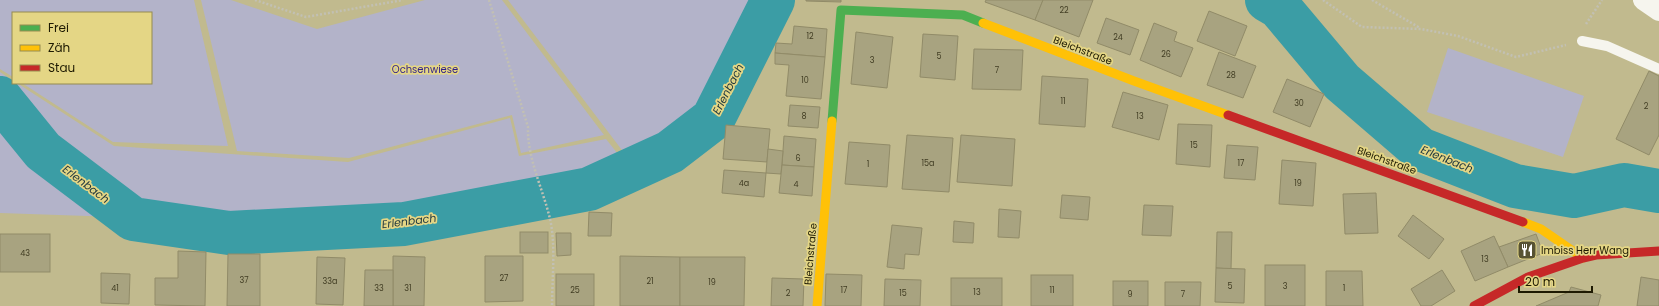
<svg xmlns="http://www.w3.org/2000/svg" width="1659" height="306" font-family="Poppins,sans-serif">
<style>
.green{fill:#b3b3c9}
.lines{fill:none;stroke-linecap:round;stroke-linejoin:round}
.river{stroke:#3b9da5;stroke-width:44}
.building{fill:#a8a380;stroke:#918b68}
.path{stroke:#c2c0b3;stroke-width:2.5;stroke-dasharray:2 2;stroke-linecap:butt}
.lane{stroke:#f6f5ee;stroke-width:10}
.street{stroke:#f6f5ee;stroke-width:20}
.fast{stroke:#4caf50;stroke-width:9}
.slow{stroke:#ffc107;stroke-width:9}
.jam{stroke:#c62828;stroke-width:9}
.labels{text-anchor:middle;stroke-width:3.5;stroke-linejoin:round;paint-order:stroke}
.number-label{font-size:8px;fill:#403c22}
.street-label{font-size:10px;fill:#1e1a02;stroke:#e4d685}
.park-label{font-size:10px;fill:#2f1e8a;stroke:#e4d685}
.poi-label{font-size:10px;fill:#1e1a02;stroke:#e4d685;text-anchor:start}
.water-label{font-size:11px;font-style:italic;fill:#1d363e;stroke:#e4d685}
</style>
<rect width="100%" height="100%" fill="#c1ba8e"/>
<g class="green">
<path d="M0 0H194L228 146 113 142 22 83H151V13H13V77L0 69Z"/>
<path d="M201 0H231L317 29 425 0H502L604 135 521 153 512 115 349 158 237 151Z"/>
<path d="M508 0H763L705 114 673 147 634 166Z"/>
<path d="M1448 48 1584 96 1563 157 1427 112Z"/>
<path d="M0 72 13 81V83H17L114 146 348 162 510 118 519 156 606 139 629 168 605 179 562 190 418 214 292 223 0 213Z"/>
</g>
<g class="lines">
<g class="river">
<path d="M1267 0 1279 7 1342 82 1420 149 1515 186 1574 196 1624 185 1659 191"/>
<path d="M0 98 43 151 133 219 229 233 404 224 589 189 670 152 713 119 773 0"/>
</g>
</g>
<g class="building">
<path d="M806 0H841V2L806 1Z"/>
<path d="M986 0H1043L1035 20 985 2Z"/>
<path d="M1043 0H1093L1079 37 1035 20Z"/>
<path d="M1209 11 1247 26 1235 56 1197 41Z"/>
<path d="M1106 18 1139 30 1130 55 1097 43Z"/>
<path d="M1154 23 1177 32 1174 41 1193 48 1181 77 1140 60Z"/>
<path d="M794 26 827 29 825 57 775 53 776 43 792 44Z"/>
<path d="M856 32 893 37 887 88 851 84Z"/>
<path d="M923 34 958 36 955 80 920 77Z"/>
<path d="M974 49 1023 50 1021 90 972 89Z"/>
<path d="M1219 52 1256 66 1243 98 1207 85Z"/>
<path d="M775 53 825 57 821 99 786 96 789 65 775 64Z"/>
<path d="M1649 71 1659 76V135L1649 155 1616 139Z"/>
<path d="M1042 76 1088 79 1085 127 1039 124Z"/>
<path d="M1287 79 1324 94 1310 127 1273 112Z"/>
<path d="M1123 92 1168 105 1159 140 1112 127Z"/>
<path d="M790 105 820 107 818 128 788 126Z"/>
<path d="M1178 124 1212 125 1210 167 1176 164Z"/>
<path d="M726 125 770 129 767 162 723 159Z"/>
<path d="M907 135 953 138 949 192 902 189Z"/>
<path d="M961 135 1015 139 1012 186 957 182Z"/>
<path d="M784 136 816 139 814 167 782 165Z"/>
<path d="M849 142 890 145 887 187 845 184Z"/>
<path d="M1227 145 1258 147 1255 180 1224 178Z"/>
<path d="M768 149 783 151 781 174 766 173Z"/>
<path d="M1282 160 1316 163 1313 206 1279 204Z"/>
<path d="M782 165 814 167 812 196 779 193Z"/>
<path d="M724 170 766 173 764 197 722 193Z"/>
<path d="M1376 193 1378 233 1345 234 1343 194Z"/>
<path d="M1062 195 1090 197 1088 220 1060 218Z"/>
<path d="M1144 205 1173 206 1171 236 1142 235Z"/>
<path d="M999 209 1021 211 1019 238 998 237Z"/>
<path d="M589 212 612 213 611 236H588Z"/>
<path d="M1413 215 1444 239 1429 259 1398 236Z"/>
<path d="M954 221 974 223 973 243 953 242Z"/>
<path d="M892 225 922 228 919 255 905 254 904 269 887 267Z"/>
<rect x="520" y="232" width="28" height="21"/>
<path d="M1217 232H1232L1231 269 1216 268Z"/>
<path d="M556 233H571V255L557 256Z"/>
<rect x="0" y="234" width="50" height="38"/>
<path d="M1536 234 1543 253 1508 267 1499 247Z"/>
<path d="M1494 236 1508 267 1475 281 1461 251Z"/>
<path d="M178 251 206 252 205 306 155 305V278H178Z"/>
<path d="M228 254H260V306H227Z"/>
<path d="M393 256 425 257 424 306H393Z"/>
<path d="M485 256H523V301L485 302Z"/>
<path d="M620 256 680 257V306H620Z"/>
<path d="M317 257 345 258 343 305 316 304Z"/>
<path d="M680 257H745L744 306H680Z"/>
<rect x="1265" y="265" width="40" height="41"/>
<path d="M1216 268 1245 269 1244 303 1215 302Z"/>
<path d="M365 270H393V306H364Z"/>
<path d="M1442 270 1455 291 1431 306H1421L1411 289Z"/>
<path d="M1326 271H1362L1363 306H1326Z"/>
<path d="M101 273 130 274 129 304 101 303Z"/>
<rect x="556" y="274" width="38" height="32"/>
<path d="M826 274 862 275 861 306H825Z"/>
<rect x="1031" y="275" width="42" height="31"/>
<path d="M1641 277 1659 280V306H1637Z"/>
<path d="M772 278 804 279 803 306H771Z"/>
<rect x="951" y="278" width="51" height="28"/>
<path d="M885 279 921 280 920 306H884Z"/>
<rect x="1113" y="281" width="35" height="25"/>
<path d="M1165 282H1201L1200 306H1165Z"/>
<path d="M1571 287 1601 295 1598 306H1536L1569 292Z"/>
</g>
<g class="lines">
<g class="path">
<path d="M255 0 306 17 403 0"/>
<path d="M489 0 528 127C527 158 543 189 550 219 556 244 552 280 552 306"/>
<path d="M1323 0 1362 27 1421 29 1458 36 1516 57 1566 45"/>
<path d="M1372 0 1420 28"/>
<path d="M1586 24 1602 0"/>
</g>
<path class="lane" d="M1582 41 1607 46 1659 69"/>
<path class="street" d="M1643 0 1659 11"/>
<path class="fast" d="M832 121 841 10 963 15 983 23"/>
<g class="slow">
<path d="M983 23 1134 81 1228 115"/>
<path d="M1523 222 1541 229 1583 258"/>
<path d="M817 306 832 121"/>
</g>
<g class="jam">
<path d="M1228 115 1523 222"/>
<path d="M1474 306 1528 277 1583 258 1596 255 1659 251"/>
</g>
</g>
<defs>
<g id="restaurant-square" transform="scale(1)"><rect x="-9" y="-9" width="18" height="18" rx="4" fill="#575233" stroke="#e4d685"/><path d="M-5-6h1v4h1v-4h1v4h1v-4h1v5L-1.5 .5V6h-2V.5L-5-1ZM5-6V6H3V1.5H1.5Q1.5-4 5-6Z" fill="#fff"/></g>
</defs>
<g fill-rule="evenodd">
<use href="#restaurant-square" x="1527" y="250"/>
</g>
<g class="labels">
<g class="number-label">
<text x="1064" y="13">22</text>
<text x="810" y="39">12</text>
<text x="1118" y="40">24</text>
<text x="1166" y="57">26</text>
<text x="939" y="59">5</text>
<text x="872" y="63">3</text>
<text x="997" y="73">7</text>
<text x="1231" y="78">28</text>
<text x="805" y="83">10</text>
<text x="1063" y="104">11</text>
<text x="1299" y="106">30</text>
<text x="1646" y="109">2</text>
<text x="804" y="119">8</text>
<text x="1140" y="119">13</text>
<text x="1194" y="148">15</text>
<text x="798" y="161">6</text>
<text x="928" y="166">15a</text>
<text x="1241" y="166">17</text>
<text x="868" y="167">1</text>
<text x="744" y="186">4a</text>
<text x="1298" y="186">19</text>
<text x="796" y="187">4</text>
<text x="25" y="256">43</text>
<text x="1485" y="262">13</text>
<text x="504" y="281">27</text>
<text x="244" y="283">37</text>
<text x="330" y="284">33a</text>
<text x="650" y="284">21</text>
<text x="712" y="285">19</text>
<text x="1230" y="289">5</text>
<text x="1285" y="289">3</text>
<text x="115" y="291">41</text>
<text x="379" y="291">33</text>
<text x="408" y="291">31</text>
<text x="1344" y="291">1</text>
<text x="575" y="293">25</text>
<text x="844" y="293">17</text>
<text x="1052" y="293">11</text>
<text x="977" y="295">13</text>
<text x="788" y="296">2</text>
<text x="903" y="296">15</text>
<text x="1130" y="297">9</text>
<text x="1183" y="297">7</text>
</g>
<g class="street-label">
<text transform="translate(1083 50) rotate(21)" y="4">Bleichstraße</text>
<text transform="translate(1387 160) rotate(20)" y="4">Bleichstraße</text>
<text transform="translate(810 254) rotate(-85)" y="4">Bleichstraße</text>
</g>
<g class="park-label">
<text x="425" y="73">Ochsenwiese</text>
</g>
<g class="poi-label">
<text x="1541" y="254">Imbiss Herr Wang</text>
</g>
<g class="water-label">
<text transform="translate(728 89) rotate(-63)" y="4">Erlenbach</text>
<text transform="translate(1447 159) rotate(22)" y="4">Erlenbach</text>
<text transform="translate(86 184) rotate(37)" y="4">Erlenbach</text>
<text transform="translate(409 221) rotate(-7)" y="4">Erlenbach</text>
</g>
</g>
<rect x="12" y="12" width="140" height="72" fill="#e4d685" stroke="#958b51"/>
<rect x="20" y="25" width="20" height="6" fill="#4caf50" stroke="#958b51"/>
<text x="48" y="32" font-size="12" fill="#1e1a02">Frei</text>
<rect x="20" y="45" width="20" height="6" fill="#ffc107" stroke="#958b51"/>
<text x="48" y="52" font-size="12" fill="#1e1a02">Zäh</text>
<rect x="20" y="65" width="20" height="6" fill="#c62828" stroke="#958b51"/>
<text x="48" y="72" font-size="12" fill="#1e1a02">Stau</text>
<path d="M1519 286v6h73v-6" fill="none" stroke="#1e1a02" stroke-width="2"/>
<text x="1525" y="286" font-size="12" fill="#1e1a02" stroke="#e4d685" stroke-width="3" paint-order="stroke">20 m</text>
</svg>
